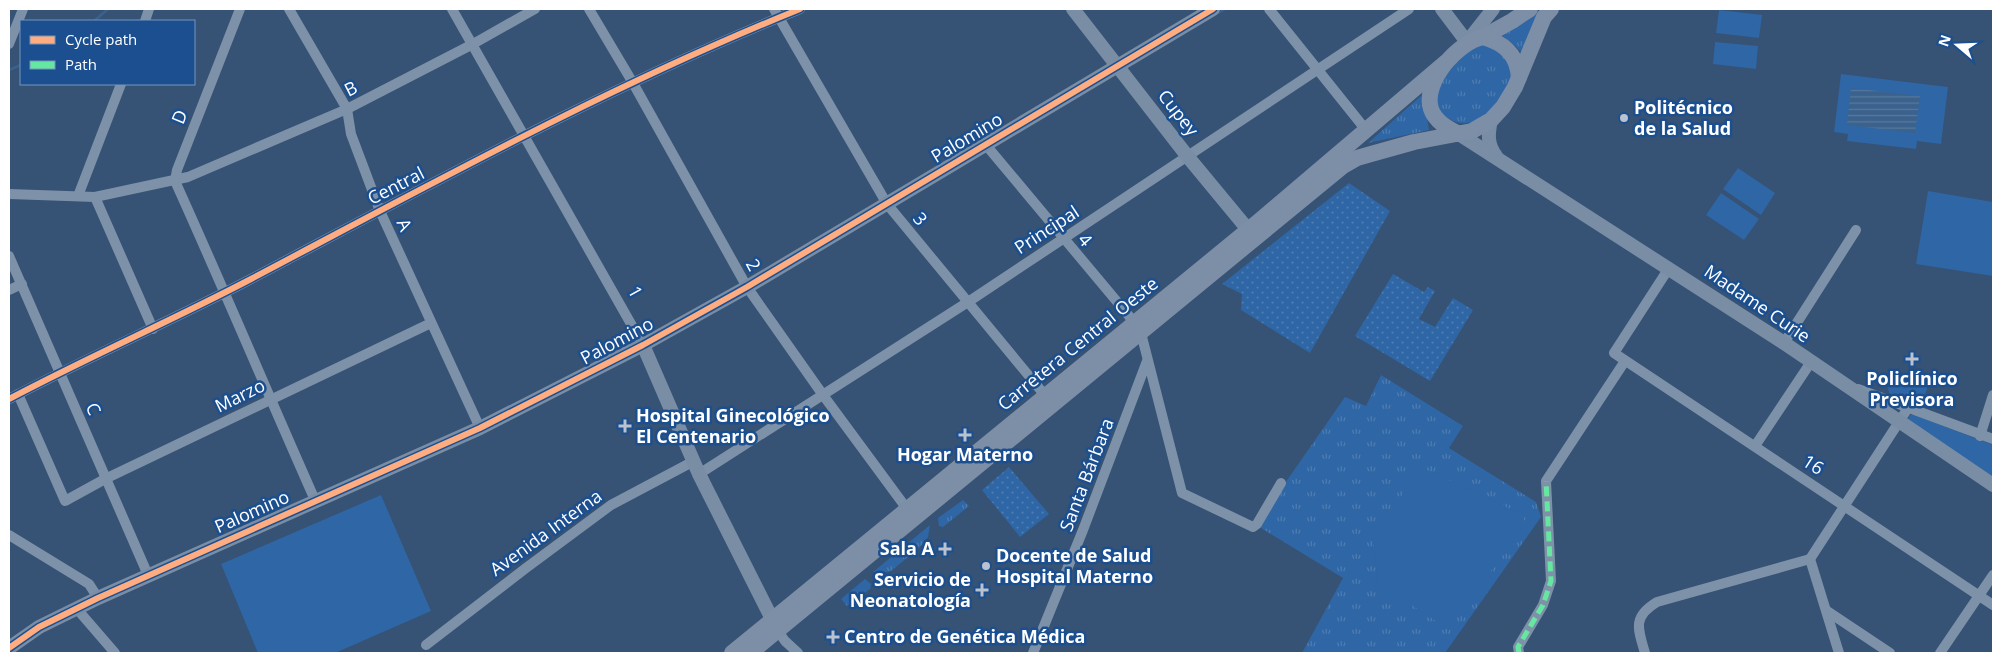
<svg xmlns="http://www.w3.org/2000/svg" width="2002" height="662" font-family="'Open Sans',sans-serif">
<style>
.grass{fill:url(#grass-tufts)}
.park{fill:#2f66a5}
.garden{fill:url(#garden-dots)}
.water{fill:url(#water-rules)}
.lines{fill:none;stroke-linecap:round;stroke-linejoin:round}
.stream{stroke:#3b618d;stroke-width:2.5}
.street{stroke:#7d92a8;stroke-width:10}
.secondary{stroke:#798da4;stroke-width:14}
.primary{stroke:#7d8ea7;stroke-width:16}
.quiet{stroke:#66e7a1;stroke-width:5;stroke-dasharray:10 5;stroke-linecap:butt}
.cycleway-casing{stroke:#1b4f8f;stroke-width:9}
.cycleway{stroke:#ffac80;stroke-width:6}
.poi-dot{fill:#b9c2ce;stroke:#1b4f8f;stroke-width:2}
.labels{text-anchor:middle;stroke-width:5;stroke-linejoin:round;paint-order:stroke}
.street-label{font-size:18px;fill:#fff;stroke:#1b4f8f}
.poi-label{font-size:18px;font-weight:bold;fill:#fff;stroke:#1b4f8f;text-anchor:start}
</style>
<defs>
<pattern id="grass-tufts" width="24" height="20" patternUnits="userSpaceOnUse" patternTransform="scale(1.25)"><rect width="24" height="20" fill="#2f66a5"/><path d="M3 7l-1-3M5 7V3M7 7l1-3M15 17l-1-3M17 17v-4M19 17l1-3" fill="none" stroke="#4e7db2"/></pattern>
<pattern id="garden-dots" width="8" height="8" patternUnits="userSpaceOnUse" patternTransform="scale(1.25)"><rect width="8" height="8" fill="#2f66a5"/><path d="M2 2h.1M6 6h.1" fill="none" stroke="#4e7db2" stroke-width="1.8" stroke-linecap="round"/></pattern>
<pattern id="water-rules" width="6" height="5" patternUnits="userSpaceOnUse" patternTransform="scale(1.25)"><rect width="6" height="5" fill="#3b618d"/><path d="M0 2.5h6" fill="none" stroke="#58799e"/></pattern>
</defs>
<rect width="100%" height="100%" fill="#365274"/>
<g class="grass">
<path d="M1538 11 1521 52 1512 43 1500 35 1519 25Z"/>
<path d="M1488 43 1508 55 1512 80C1500 101 1475 137 1448 118 1439 113 1435 101 1436 91 1437 82 1448 73 1454 66 1467 51 1467 48 1488 43Z"/>
<path d="M1423 94 1429 130 1368 143Z"/>
<path d="M1381 375 1463 426 1449 448 1536 502 1541 517 1445 653H1302L1343 578 1256 525 1345 397 1366 406Z"/>
<path d="M1927 381V389L1922 401 1915 404 1889 393 1888 387Z"/>
<path d="M963 500 969 506 943 527 939 526 938 518Z"/>
<path d="M930 525 928 537 919 548 891 571 883 573 873 572Z"/>
<path d="M865 579 871 584 870 589 847 606 841 599Z"/>
</g>
<g class="park">
<path d="M1719 10 1762 15 1759 38 1716 33Z"/>
<path d="M1715 42 1758 46 1756 69 1713 64Z"/>
<path d="M1841 74 1948 87 1941 144 1917 141 1916 149 1847 141 1848 134 1834 132Z"/>
<path d="M1738 168 1775 193 1761 215 1723 189Z"/>
<path d="M1928 191 1993 202V276L1916 264Z"/>
<path d="M1721 193 1759 219 1744 240 1706 215Z"/>
<path d="M1910 415H1915L1993 445V477L1909 421 1908 419Z"/>
<path d="M1421 467 1519 513 1525 521 1518 534 1448 629 1378 583 1373 538Z"/>
<path d="M381 495 431 611 335 653H258L221 564Z"/>
</g>
<g class="garden">
<path d="M1349 183 1390 211 1310 353 1241 310 1242 294 1222 284Z"/>
<path d="M1393 274 1424 292 1428 287 1435 291 1419 319 1435 327 1453 298 1473 310 1430 381 1355 336Z"/>
<path d="M1009 467 1049 514 1020 537 982 490Z"/>
</g>
<path class="water" d="M1851 88 1920 96 1915 133 1847 125Z"/>
<g class="lines">
<g class="stream">
<path d="M1218 13 1225 9"/>
<path d="M94 21 108 9"/>
<path d="M9 70 21 65"/>
</g>
<g class="street">
<path d="M240 9 177 170 175 181C223 287 268 394 315 500"/>
<path d="M289 9 347 109 351 134 380 211 480 428"/>
<path d="M452 9 643 345"/>
<path d="M589 9 633 83 747 287 823 395 910 513"/>
<path d="M774 9 887 204 1048 399"/>
<path d="M1269 9 1366 130"/>
<path d="M145 21 149 9"/>
<path d="M9 44 23 9"/>
<path d="M986 145 1129 316 1141 333 1182 493 1253 527 1257 524 1281 483"/>
<path d="M9 194 95 197 188 177 347 109 473 44 535 9"/>
<path d="M78 196 121 84"/>
<path d="M95 197 153 329"/>
<path d="M9 256 148 575"/>
<path d="M1669 268 1614 353 1993 605"/>
<path d="M9 290 22 284"/>
<path d="M1784 343 1856 230"/>
<path d="M1858 389 1993 439"/>
<path d="M18 394 65 501 105 479 431 323"/>
<path d="M9 399C88 357 171 321 251 279 431 184 611 85 800 9"/>
<path d="M1980 436 1993 395"/>
<path d="M1755 446 1811 362"/>
<path d="M699 474 968 302 1409 9"/>
<path d="M9 535 89 584 98 598"/>
<path d="M1810 559 1908 408"/>
<path d="M1810 559 1839 653"/>
<path d="M77 609 115 653"/>
<path d="M1827 611 1890 653"/>
<path d="M778 631 785 641 798 653"/>
<path d="M426 645 526 568 611 505 694 461"/>
<path d="M1033 653 1083 530 1147 361"/>
<path d="M1519 653 1518 647 1543 605 1551 581 1546 481 1625 361"/>
<path d="M1645 653C1638 629 1632 617 1657 602L1810 559"/>
<path d="M1940 653 1993 575"/>
</g>
<g class="secondary">
<path d="M1073 9 1188 157 1255 238"/>
<path d="M1442 9 1467 42 1493 9"/>
<path d="M1491 120C1488 134 1487 144 1496 156"/>
<path d="M1459 134 1784 343 1993 485"/>
<path d="M643 345 699 474 777 629"/>
<path d="M9 648 39 627 98 598 480 428 643 345 747 287 1213 9"/>
</g>
<g class="primary">
<path d="M1483 37 1512 21 1530 9"/>
<path d="M1459 134C1447 128 1435 121 1431 109 1422 82 1459 41 1483 37 1504 43 1517 54 1519 77"/>
<path d="M732 653 1258 222 1446 62"/>
<path d="M750 653 1343 166 1357 158 1371 154 1414 142 1472 131 1491 120 1503 107 1515 87 1544 17 1551 9"/>
</g>
<path class="quiet" d="M1519 653 1518 647 1543 605 1551 581 1546 481"/>
<g class="cycleway-casing">
<g id="cycleway">
<path d="M9 399C88 357 171 321 251 279 431 184 611 85 800 9"/>
<path d="M9 648 39 627 98 598 480 428 643 345 747 287 1213 9"/>
</g>
</g>
<use href="#cycleway" class="cycleway"/>
</g>
<g class="poi-dot">
<circle cx="1624" cy="118" r="5"/>
<path d="M1909.5 351.5h5v5h5v5h-5v5h-5v-5h-5v-5h5z"/>
<path d="M622.5 418.5h5v5h5v5h-5v5h-5v-5h-5v-5h5z"/>
<path d="M962.5 427.5h5v5h5v5h-5v5h-5v-5h-5v-5h5z"/>
<path d="M942.5 541.5h5v5h5v5h-5v5h-5v-5h-5v-5h5z"/>
<circle cx="986" cy="566" r="5"/>
<path d="M979.5 582.5h5v5h5v5h-5v5h-5v-5h-5v-5h5z"/>
<path d="M830.5 629.5h5v5h5v5h-5v5h-5v-5h-5v-5h5z"/>
</g>
<g class="labels">
<g class="street-label">
<text transform="translate(351 89) rotate(-27)" y="6">B</text>
<text transform="translate(1178 113) rotate(52)" y="6">Cupey</text>
<text transform="translate(180 117) rotate(-68)" y="6">D</text>
<text transform="translate(967 138) rotate(-31)" y="6">Palomino</text>
<text transform="translate(396 186) rotate(-27)" y="6">Central</text>
<text transform="translate(920 219) rotate(50)" y="6">3</text>
<text transform="translate(404 225) rotate(66)" y="6">A</text>
<text transform="translate(1047 230) rotate(-33)" y="6">Principal</text>
<text transform="translate(1085 240) rotate(50)" y="6">4</text>
<text transform="translate(753 265) rotate(61)" y="6">2</text>
<text transform="translate(635 292) rotate(61)" y="6">1</text>
<text transform="translate(1757 304) rotate(34)" y="6">Madame Curie</text>
<text transform="translate(617 341) rotate(-28)" y="6">Palomino</text>
<text transform="translate(1078 344) rotate(-39)" y="6">Carretera Central Oeste</text>
<text transform="translate(240 396) rotate(-26)" y="6">Marzo</text>
<text transform="translate(93 409) rotate(66)" y="6">C</text>
<text transform="translate(1813 465) rotate(33)" y="6">16</text>
<text transform="translate(1087 475) rotate(-69)" y="6">Santa Bárbara</text>
<text transform="translate(252 512) rotate(-24)" y="6">Palomino</text>
<text transform="translate(546 533) rotate(-36)" y="6">Avenida Interna</text>
</g>
<g class="poi-label">
<text x="1634" y="114">Politécnico<tspan x="1634" dy="21">de la Salud</tspan></text>
<text x="1912" y="385" text-anchor="middle">Policlínico<tspan x="1912" dy="21">Previsora</tspan></text>
<text x="636" y="422">Hospital Ginecológico<tspan x="636" dy="21">El Centenario</tspan></text>
<text x="965" y="461" text-anchor="middle">Hogar Materno</text>
<text x="934" y="555" text-anchor="end">Sala A</text>
<text x="996" y="562">Docente de Salud<tspan x="996" dy="21">Hospital Materno</tspan></text>
<text x="971" y="586" text-anchor="end">Servicio de<tspan x="971" dy="21">Neonatología</tspan></text>
<text x="844" y="643">Centro de Genética Médica</text>
</g>
</g>
<rect width="2002" height="662" fill="none" stroke="#ffffff" stroke-width="20"/>
<rect x="20" y="20" width="175" height="65" fill="#1b4f8f" stroke="#7695bc"/>
<rect x="30" y="36" width="25" height="8" fill="#ffac80" stroke="#7695bc"/>
<text x="65" y="45" font-size="15" fill="#ffffff">Cycle path</text>
<rect x="30" y="61" width="25" height="8" fill="#66e7a1" stroke="#7695bc"/>
<text x="65" y="70" font-size="15" fill="#ffffff">Path</text>
<g transform="translate(1957 45) rotate(289)" stroke="#1b4f8f" stroke-width="4" paint-order="stroke">
<path d="M0-4L9 19L0 12L-9 19Z" fill="#ffffff"/>
<text y="-8" font-size="14" font-weight="bold" text-anchor="middle" fill="#ffffff">N</text>
</g>
</svg>
